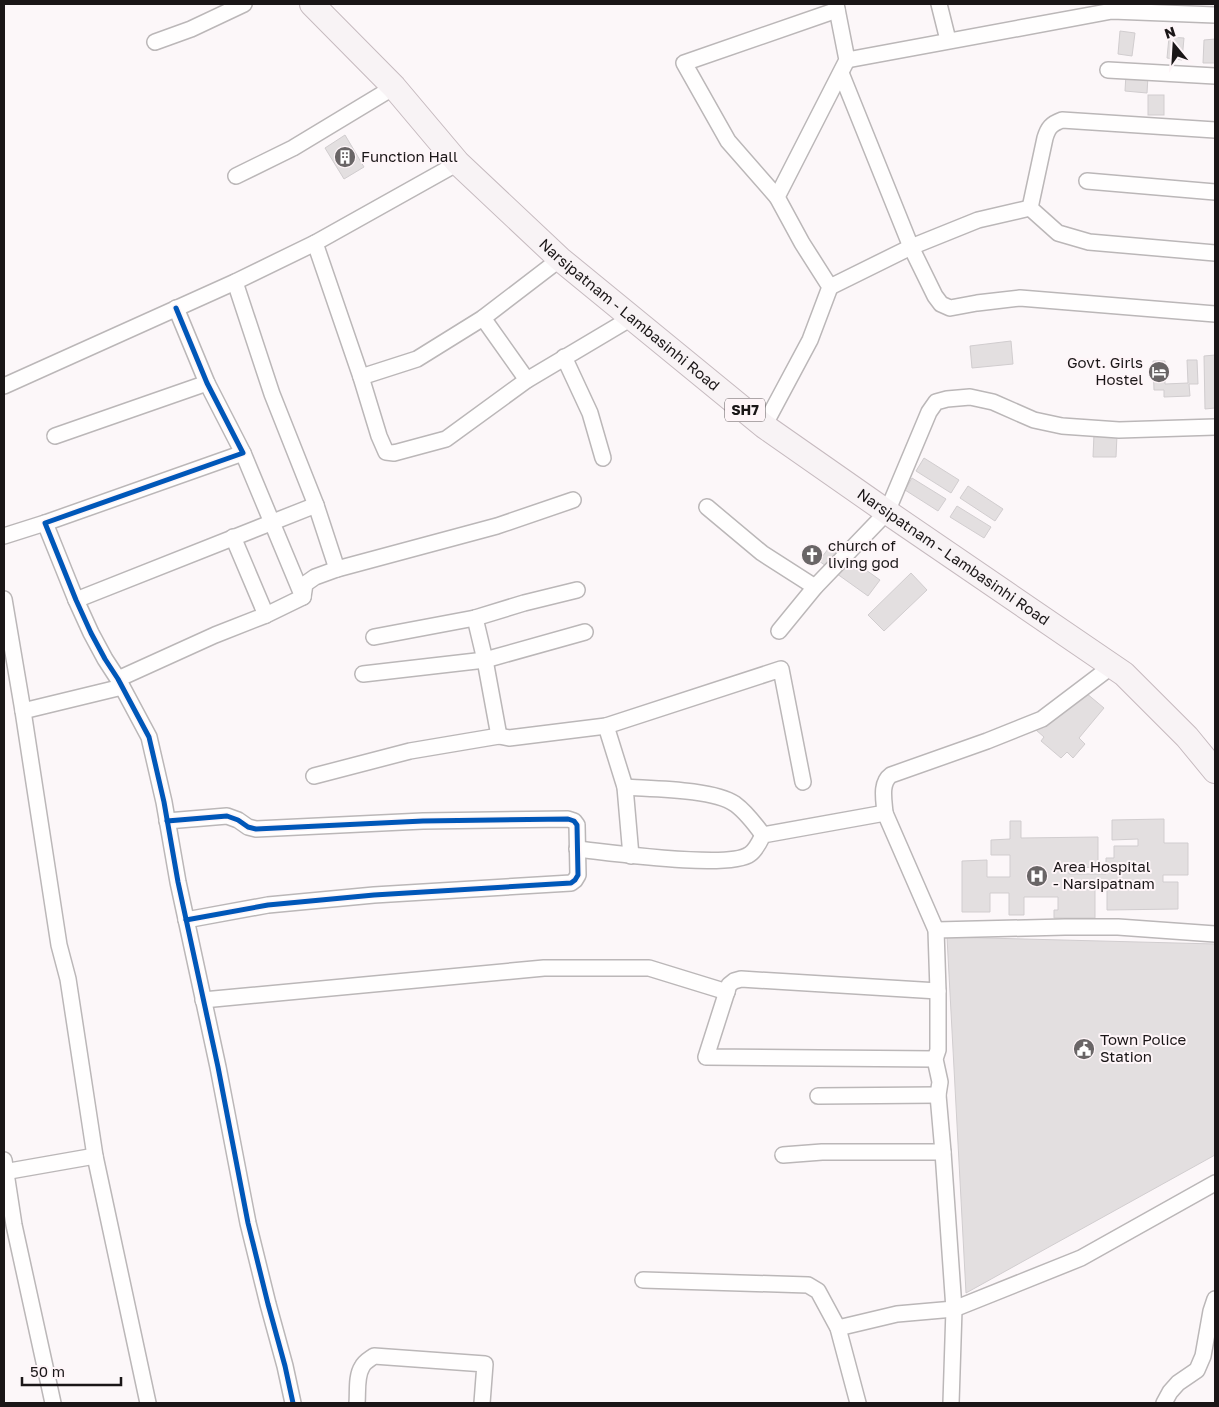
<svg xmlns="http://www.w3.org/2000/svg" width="1219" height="1407" font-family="'Golos Text',sans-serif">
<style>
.building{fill:#e3dfe0;stroke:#d1cdcf}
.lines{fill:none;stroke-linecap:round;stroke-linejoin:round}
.street-casing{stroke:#bbb7b8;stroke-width:18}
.primary-casing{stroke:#c6babf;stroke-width:26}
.street{stroke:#fffefe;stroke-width:15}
.primary{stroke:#f8f3f5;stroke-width:24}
.cycleway-casing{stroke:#fef5f8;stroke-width:8}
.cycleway{stroke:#0057b8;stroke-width:5}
.labels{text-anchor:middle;stroke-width:4;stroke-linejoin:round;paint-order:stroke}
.shield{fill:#fef5f8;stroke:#5e595a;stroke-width:1}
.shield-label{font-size:14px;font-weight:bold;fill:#1a1617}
.poi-label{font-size:15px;fill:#1a1617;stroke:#fef5f8;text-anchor:start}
.street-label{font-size:15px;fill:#1a1617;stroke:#fef5f8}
</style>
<rect width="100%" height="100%" fill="#fcf7f9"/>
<g class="building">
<path d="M1120 31 1135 33 1132 56 1118 54Z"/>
<path d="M1169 37 1184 38 1182 60 1167 58Z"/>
<path d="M1215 39V63H1203L1204 40Z"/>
<path d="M1126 74 1148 76 1147 93 1125 91Z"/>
<rect x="1148" y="95" width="16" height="20"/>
<path d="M345 135 364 167 344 179 325 148Z"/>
<path d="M1011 341 1013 364 972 368 970 346Z"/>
<path d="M1215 355V408L1205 409 1204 356Z"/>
<path d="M1187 360H1197L1198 384H1189L1190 396 1164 397V390H1154L1153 361H1165V384L1188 383Z"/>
<path d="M1094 434 1117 435 1116 457H1093Z"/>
<path d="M924 458 959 480 951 493 916 471Z"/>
<path d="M912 478 946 499 938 511 905 490Z"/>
<path d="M968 486 1003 509 995 521 960 498Z"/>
<path d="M957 506 991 527 984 538 950 517Z"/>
<path d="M831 545 880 580 868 596 819 561Z"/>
<path d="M911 573 927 590 884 631 868 615Z"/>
<path d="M1086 693 1104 708 1079 738 1085 744 1073 758 1067 752 1061 758 1041 741 1044 737 1036 730 1055 707Z"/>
<path d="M1164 819V843H1188V875H1163V882H1178V909L1107 910V884H1095V918H1054V910H1058V897H1024V915H1009V893H990V912H962V861L987 860V877H1010V855H991V840L1010 839V821H1021V838L1098 837V867L1069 868V874H1106V858H1114V846H1138V839L1112 840V820Z"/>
<path d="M947 937 1215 944V1155L966 1293Z"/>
</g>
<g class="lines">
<g class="street-casing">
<g id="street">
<path d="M939 4 948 40"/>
<path d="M155 42 191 29 244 4"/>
<path d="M847 60 1112 11 1215 15"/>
<path d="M1108 70 1215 76"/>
<path d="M841 73 911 247 935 296 941 304 950 308 977 303 1020 298 1215 314"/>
<path d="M236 176 293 148 394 87"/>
<path d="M1087 181 1215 192"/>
<path d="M777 197 728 141 684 63 837 10"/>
<path d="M1030 208 1045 138C1048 128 1051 124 1062 120L1215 130"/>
<path d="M1030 208 1058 233 1089 242 1215 253"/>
<path d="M315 243 361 377 379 436 386 452 394 453 446 439 527 380 633 317"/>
<path d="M235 282 272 394 316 505 337 569"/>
<path d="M830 287 911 247 978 220 1030 208"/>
<path d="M176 308 207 383 243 453 45 523 76 600 91 633 105 659 118 679 149 737 164 802 178 882 218 1067 248 1223 268 1304 285 1366 293 1403"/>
<path d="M483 318 527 380"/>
<path d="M564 357 590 413 603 458"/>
<path d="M361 377 417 359 483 318 560 259"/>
<path d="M4 386 235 282 315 243 458 163"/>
<path d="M764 426 810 340 830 287 802 243 777 197 847 60 836 4"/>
<path d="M55 436 207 383"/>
<path d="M707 507 762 553 815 587"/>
<path d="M4 536 45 523"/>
<path d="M233 537 266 615"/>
<path d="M303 597 305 584 315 577 337 569 497 526 573 500"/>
<path d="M4 599 23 711 59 945 68 979 95 1156 148 1403"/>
<path d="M76 600 316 505"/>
<path d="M475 618 485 660 499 736"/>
<path d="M779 631 815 587 887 512 929 412 936 402 947 399 970 397 993 402 1034 420 1062 426 1119 430 1215 427"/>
<path d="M374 637 475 618 524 603 577 590"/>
<path d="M363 674 485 660 585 632"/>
<path d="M118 679 215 635 266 615 303 597 243 453"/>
<path d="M23 711 122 687"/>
<path d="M606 726 625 787 631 856"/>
<path d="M314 776 410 751 499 736 509 738 606 726 781 669 803 782"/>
<path d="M625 787C653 789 713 789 735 804 746 812 755 824 763 835"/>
<path d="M885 813 936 930 938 991 741 979 734 981 729 985 706 1057 935 1059"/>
<path d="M167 821 227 816 238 820 248 827 256 829 423 821 568 819 574 821 577 825 578 875 575 880 571 883 374 895 268 905 186 920"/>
<path d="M577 849C607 852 729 870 750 854 756 850 760 841 763 835L885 813C884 800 880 783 891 775L987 741 1042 719 1112 666"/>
<path d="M936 930 1065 927H1118L1215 934"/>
<path d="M938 991V1050L935 1059 940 1082 938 1095 943 1152 954 1309 951 1403"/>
<path d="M203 1000 544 968H649L727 992"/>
<path d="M818 1096 938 1095"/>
<path d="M783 1155 822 1152H943"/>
<path d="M4 1160 14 1225 53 1403"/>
<path d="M4 1172 95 1156"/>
<path d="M643 1280 808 1285 818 1291 838 1328 858 1403"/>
<path d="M838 1328 897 1314 954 1309 1081 1258 1215 1183"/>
<path d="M357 1403C358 1392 356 1376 362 1367 364 1362 370 1359 374 1356L485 1364 482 1403"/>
<path d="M1164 1403 1170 1392 1178 1383 1197 1370 1203 1356 1211 1311 1215 1299"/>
</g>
</g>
<g class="primary-casing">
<g id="primary">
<path id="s1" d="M312 4 394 87 458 163 560 259 764 426 887 512 1124 674 1187 737 1215 771"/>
</g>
</g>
<use href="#street" class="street"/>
<use href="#primary" class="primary"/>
<g class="cycleway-casing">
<g id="cycleway">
<path d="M176 308 207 383 243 453 45 523 76 600 91 633 105 659 118 679 149 737 164 802 178 882 218 1067 248 1223 268 1304 285 1366 293 1403"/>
<path d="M167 821 227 816 238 820 248 827 256 829 423 821 568 819 574 821 577 825 578 875 575 880 571 883 374 895 268 905 186 920"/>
</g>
</g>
<use href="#cycleway" class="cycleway"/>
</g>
<defs>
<g id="building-disc" transform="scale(1.125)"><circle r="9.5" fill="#696566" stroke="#fef5f8"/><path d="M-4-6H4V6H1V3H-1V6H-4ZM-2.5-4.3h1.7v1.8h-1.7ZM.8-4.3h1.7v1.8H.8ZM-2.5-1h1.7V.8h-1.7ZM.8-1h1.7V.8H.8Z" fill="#fff"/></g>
<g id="hotel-disc" transform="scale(1.125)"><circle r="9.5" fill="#696566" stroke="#fef5f8"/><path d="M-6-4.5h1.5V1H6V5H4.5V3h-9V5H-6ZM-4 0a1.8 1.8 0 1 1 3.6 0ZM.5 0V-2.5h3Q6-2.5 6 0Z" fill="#fff"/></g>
<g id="church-disc" transform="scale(1.125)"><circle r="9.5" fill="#696566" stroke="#fef5f8"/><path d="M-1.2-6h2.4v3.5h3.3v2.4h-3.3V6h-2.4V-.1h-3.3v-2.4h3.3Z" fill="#fff"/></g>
<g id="hospital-disc" transform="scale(1.125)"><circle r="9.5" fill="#696566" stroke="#fef5f8"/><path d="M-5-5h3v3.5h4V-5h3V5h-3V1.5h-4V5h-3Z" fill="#fff"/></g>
<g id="civic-disc" transform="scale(1.125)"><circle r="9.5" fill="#696566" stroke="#fef5f8"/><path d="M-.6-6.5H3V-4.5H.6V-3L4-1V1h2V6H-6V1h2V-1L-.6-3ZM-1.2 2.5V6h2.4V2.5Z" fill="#fff"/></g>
</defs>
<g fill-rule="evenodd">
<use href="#building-disc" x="345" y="157"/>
<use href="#hotel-disc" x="1159" y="372"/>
<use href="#church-disc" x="812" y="555"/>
<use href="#hospital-disc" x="1037" y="876"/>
<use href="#civic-disc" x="1084" y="1049"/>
</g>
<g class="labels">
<rect class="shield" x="725" y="398.5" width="40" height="23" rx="4"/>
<g class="shield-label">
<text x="745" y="415">SH7</text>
</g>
<g class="poi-label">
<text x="361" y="162">Function Hall</text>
<text x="1143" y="368" text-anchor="end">Govt. Girls<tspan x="1143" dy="17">Hostel</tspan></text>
<text x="828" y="551">church of<tspan x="828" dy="17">living god</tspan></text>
<text x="1053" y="872">Area Hospital<tspan x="1053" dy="17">- Narsipatnam</tspan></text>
<text x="1100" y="1045">Town Police<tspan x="1100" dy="17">Station</tspan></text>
</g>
<g class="street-label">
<text dy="5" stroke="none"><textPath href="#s1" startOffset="445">Narsipatnam - Lambasinhi Road</textPath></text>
<text dy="5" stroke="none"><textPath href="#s1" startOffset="850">Narsipatnam - Lambasinhi Road</textPath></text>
</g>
</g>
<rect width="1219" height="1407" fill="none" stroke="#1a1617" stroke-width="10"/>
<g transform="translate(1174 45) rotate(342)" stroke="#fef5f8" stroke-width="4" paint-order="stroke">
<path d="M0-4L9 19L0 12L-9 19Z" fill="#1a1617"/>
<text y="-8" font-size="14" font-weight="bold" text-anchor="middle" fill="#1a1617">N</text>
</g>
<path d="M22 1377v8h99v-8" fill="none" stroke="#1a1617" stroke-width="2.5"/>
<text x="30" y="1377" font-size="15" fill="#1a1617" stroke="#fef5f8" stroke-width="4" paint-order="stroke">50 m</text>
</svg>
